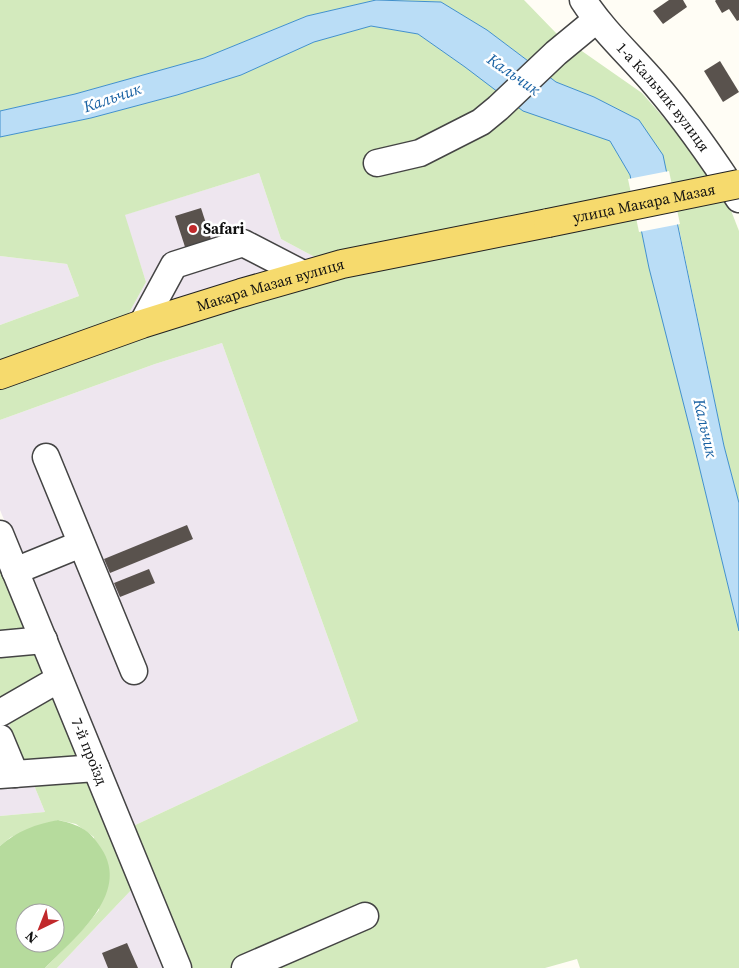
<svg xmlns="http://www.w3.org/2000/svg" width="739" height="968" font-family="'Source Serif 4',serif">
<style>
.industrial{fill:#eee6ef}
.green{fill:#d3eabd}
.forest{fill:#b6db9d;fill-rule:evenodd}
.water{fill:#baddf6;stroke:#4190cc}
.pier{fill:#fffdf5}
.building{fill:#59524d}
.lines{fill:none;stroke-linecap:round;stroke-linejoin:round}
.minor-casing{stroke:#444;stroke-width:29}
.major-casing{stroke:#222;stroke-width:30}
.minor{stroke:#fff;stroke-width:26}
.major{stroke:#f6da6d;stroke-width:28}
.major-bridge-casing{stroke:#222;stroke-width:30;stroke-linecap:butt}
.major-bridge{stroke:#f6da6d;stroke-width:28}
.poi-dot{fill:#c1292b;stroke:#fff;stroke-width:2}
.labels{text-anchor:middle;stroke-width:5;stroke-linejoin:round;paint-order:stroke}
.street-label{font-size:15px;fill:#111;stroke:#fff}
.poi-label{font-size:15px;font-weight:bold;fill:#111;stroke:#fff;text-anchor:start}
.water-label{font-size:16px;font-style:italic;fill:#1a62a3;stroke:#fff}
</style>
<rect width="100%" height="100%" fill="#fffdf5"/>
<g class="industrial">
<path d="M259 173 281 239 324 262 123 324 146 282 124 215Z"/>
<path d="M0 256 67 264 79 296 0 325Z"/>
<path d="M222 343 358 721 131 827 0 510V420L155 364Z"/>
<path d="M0 702 45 812 0 816Z"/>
<path d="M135 886 168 968H57Z"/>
</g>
<g class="green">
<path d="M0 0H376L307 16 204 58 75 94 0 111Z"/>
<path d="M386 0H524L556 33 642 93 719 181 671 191 639 120 594 97 556 82 487 30 441 2Z"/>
<path d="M371 26 418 34 465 67 567 125 610 141 630 175 635 198 324 262 281 239 259 173 125 215 146 282 123 324 0 368V325L79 296 67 264 0 256V137L91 118 177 95 241 75 314 42Z"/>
<path d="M725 195 739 231V503L724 446 674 204Z"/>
<path d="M637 211 649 268 692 437 739 631V968H580L577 959 545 968H188L131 827 358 721 222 343 155 364 0 420V383L243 299Z"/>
<path d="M0 558 135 886 57 968H45L85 927 99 910 94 837 76 824 58 820 11 837 0 846V816L45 812 0 702Z"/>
</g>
<path class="forest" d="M58 820C79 825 89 829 101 848 132 894 73 939 45 968H0V846C17 831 36 824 58 820ZM25 913H55V943H25Z"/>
<path class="water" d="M376 0 441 2 487 30 556 82 594 97 639 120 663 155 724 446 739 503V631L692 437 649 268 630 175 610 141 523 111 465 67 418 34 371 26 314 42 241 75 177 95 91 118 0 137V111L75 94 204 58 307 16Z"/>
<path class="pier" d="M669 171 680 224 639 232 628 179Z"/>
<g class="building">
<path d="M669 0H683L687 7 663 24 653 11Z"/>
<path d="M716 0H739V20L737 21 729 9 722 13 715 1Z"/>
<path d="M720 61 739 92 723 102 704 71Z"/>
<path d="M201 208 212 242 186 250 175 216Z"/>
<path d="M187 525 193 539 110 573 104 559Z"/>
<path d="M149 569 155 583 120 597 114 583Z"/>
<path d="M127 943 138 968H108L102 953Z"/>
</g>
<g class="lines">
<g class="minor-casing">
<g id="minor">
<path id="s1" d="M583 0C603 31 631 56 655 84 686 120 713 159 739 199"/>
<path d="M377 163 420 153 481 122 498 108 556 53 596 20"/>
<path d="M142 324 174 265 243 243 305 275"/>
<path d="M46 457 134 671"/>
<path id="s2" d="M0 534 178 968"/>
<path d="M15 571 81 544"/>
<path d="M0 644 44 640"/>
<path d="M0 713 59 679"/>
<path d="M0 738 15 774"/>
<path d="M0 775 96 768"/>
<path d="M245 968 365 916"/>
</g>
</g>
<g class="major-casing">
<g id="major">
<path id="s3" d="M0 375 142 324 241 293 342 264 548 223"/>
</g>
</g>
<use href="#minor" class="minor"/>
<use href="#major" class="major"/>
<g class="major-bridge-casing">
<g id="major-bridge">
<path id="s4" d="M548 223 739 184"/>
</g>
</g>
<use href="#major-bridge" class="major-bridge"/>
</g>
<circle class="poi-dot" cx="193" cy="229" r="5"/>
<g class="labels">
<g class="street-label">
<text dy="5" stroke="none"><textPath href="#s1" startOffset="126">1-а Кальчик вулиця</textPath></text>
<text dy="5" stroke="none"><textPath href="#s4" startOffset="98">улица Макара Мазая</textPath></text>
<text dy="5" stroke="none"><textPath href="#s3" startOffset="285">Макара Мазая вулиця</textPath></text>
<text dy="5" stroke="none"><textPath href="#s2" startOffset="235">7-й проїзд</textPath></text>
</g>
<g class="poi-label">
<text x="203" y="234">Safari</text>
</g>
<g class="water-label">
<text transform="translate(514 74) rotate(35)" y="6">Кальчик</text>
<text transform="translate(112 97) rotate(-19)" y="6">Кальчик</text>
<text transform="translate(706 428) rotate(77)" y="6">Кальчик</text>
</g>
</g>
<g transform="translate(40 928) rotate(223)"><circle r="24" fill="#ffffff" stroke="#a0a0a0"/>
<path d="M0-4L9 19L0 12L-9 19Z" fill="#c1292b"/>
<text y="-8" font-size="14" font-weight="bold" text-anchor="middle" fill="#111111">N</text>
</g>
</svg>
